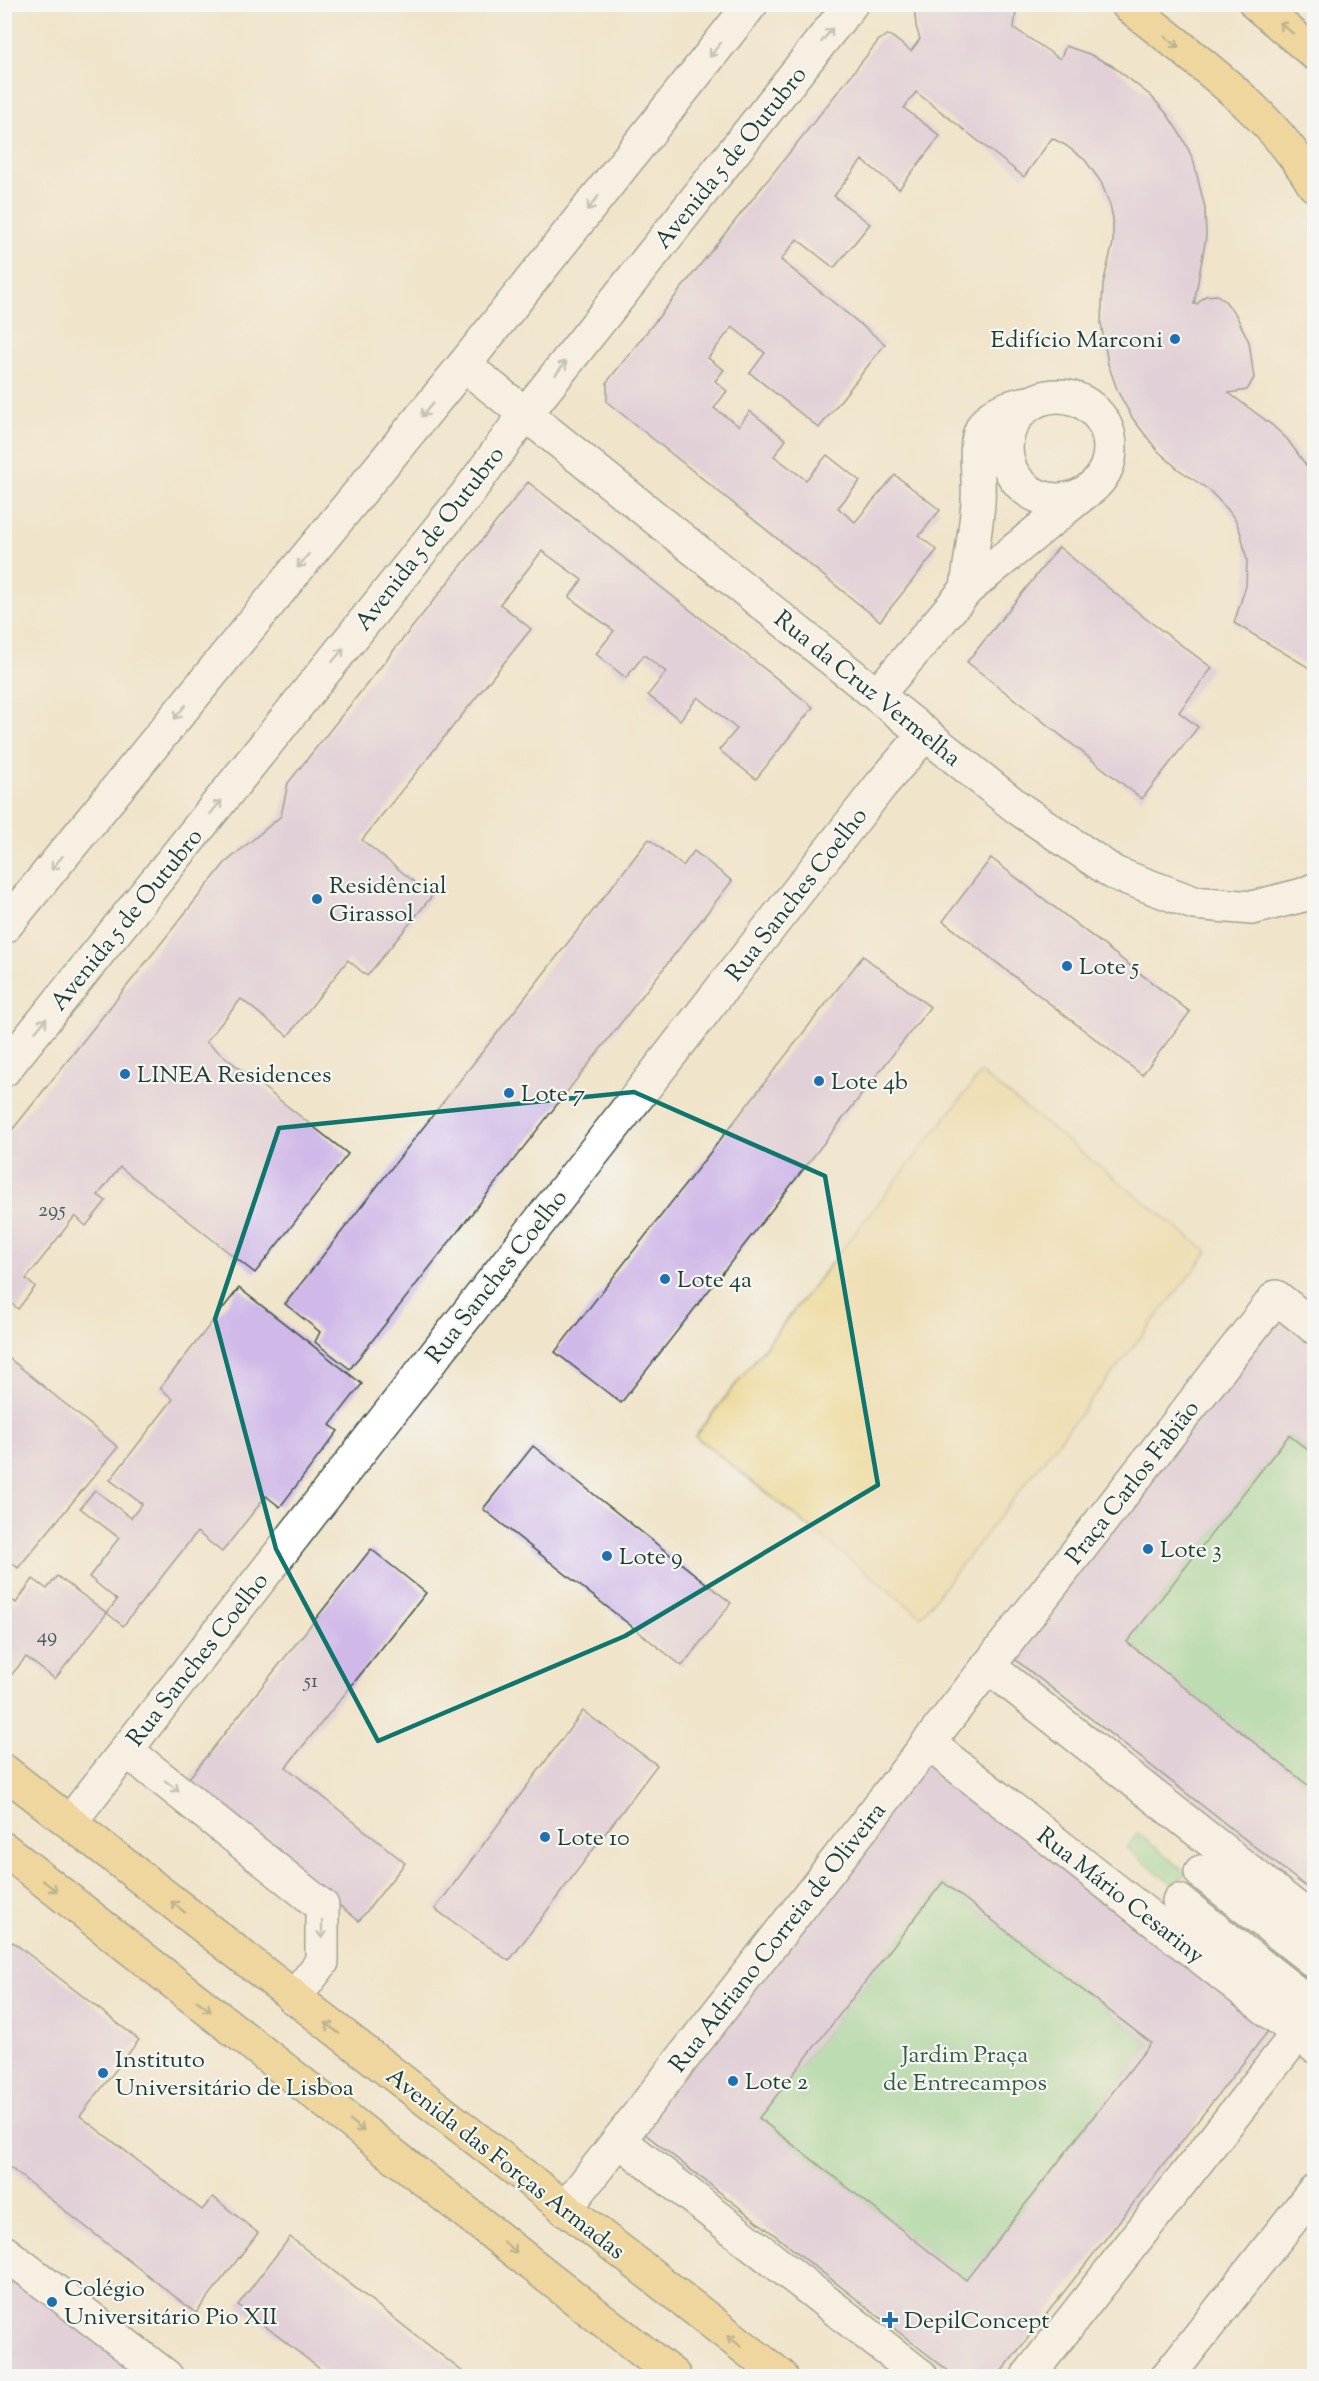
<svg xmlns="http://www.w3.org/2000/svg" width="1319" height="2381" font-family="'Sorts Mill Goudy',serif">
<style>
.green{fill:#81d395;stroke:#508864;stroke-width:1.5}
.sand{fill:#eeda9e;stroke:#868c69;stroke-width:1.5}
.building{fill:#d0b9e8;fill-rule:evenodd}
.lines{fill:none;stroke-linecap:round;stroke-linejoin:round}
.minor-casing{stroke:#3e564a;stroke-width:36}
.major-casing{stroke:#3e564a;stroke-width:36}
.minor{stroke:#fff;stroke-width:33}
.major{stroke:#edc569;stroke-width:33}
.oneway{stroke:#7c7a4c}
.oneway2{stroke:#8f9e9a}
.marked{fill:none;stroke:#0f766e;stroke-width:4.5;stroke-linejoin:round}
.poi-dot{fill:#1f6fb2;stroke:#f6f6f2;stroke-width:2}
.labels{text-anchor:middle;stroke-width:4.5;stroke-linejoin:round;paint-order:stroke}
.number-label{font-size:21px;fill:#4b5c61}
.street-label{font-size:24px;fill:#1f3d34;stroke:#f6f6f2}
.poi-label{font-size:24px;fill:#1f3d34;stroke:#f6f6f2;text-anchor:start}
.park-label{font-size:24px;fill:#335b47;stroke:#f6f6f2}
</style>
<rect width="100%" height="100%" fill="#f6f6f2"/>
<filter id="ink" filterUnits="userSpaceOnUse"><feTurbulence type="fractalNoise" baseFrequency=".0167" numOctaves="2"/><feDisplacementMap in="SourceGraphic" scale="12" xChannelSelector="R" yChannelSelector="G"/><feConvolveMatrix kernelMatrix="1 2 1 2 8 2 1 2 1" color-interpolation-filters="sRGB"/></filter>
<filter id="wash" filterUnits="userSpaceOnUse"><feTurbulence type="fractalNoise" baseFrequency=".008" numOctaves="4" result="noise"/><feDisplacementMap in="SourceGraphic" scale="24" xChannelSelector="R" yChannelSelector="G"/><feGaussianBlur stdDeviation="1.35" result="paint"/><feColorMatrix in="noise" values="0 0 0 0 0 0 0 0 0 0 0 0 0 0 0 0 0 1.4 0 .05"/><feComposite in="paint" operator="in"/></filter>
<g filter="url(#wash)">
<rect width="100%" height="100%" fill="#f0e4ca"/>
<g class="green">
<path d="M1289 1435 1314 1455V1790L1127 1642Z"/>
<path d="M1138 1833 1186 1872 1174 1886 1126 1848Z"/>
<path d="M943 1882 1151 2043 966 2280 759 2118Z"/>
</g>
<path class="sand" d="M981 1073 1208 1252 921 1616 695 1436Z"/>
<g id="blocks">
<g class="building">
<path d="M914 4H1017L1014 28 1060 59 1066 46 1089 54 1111 65 1151 96 1167 114 1182 137 1193 159 1205 208 1206 237 1194 304H1197L1205 296 1217 295 1225 301 1236 315 1249 342 1254 378 1247 390 1229 393 1272 425 1287 439 1314 476V661L1311 669 1234 623 1246 586 1247 560 1241 534 1236 521 1229 511 1209 490 1178 469 1157 450 1133 419 1118 392 1108 364 1101 323 1103 284 1113 243V218L1110 205 1101 182 1085 160 1065 145 1052 138 1024 177 916 92 904 108 940 136 899 189 862 160 834 196 870 224 834 268 797 239 781 260 885 344 819 428 750 373 765 353 732 327 708 358 724 370 715 381 727 391 714 408 739 426 750 411 786 440 774 456 806 480 827 455 860 481 838 508 855 522 895 475 940 510 919 536 937 550 880 621 607 402V382L879 40 887 35 891 36 911 51 920 39 916 26Z"/>
<path d="M528 482 813 707 756 779 719 750 737 729 708 705 698 697 680 720 648 695 666 672 644 655 626 678 596 654 614 631 569 597 582 580 542 551 500 604 531 629 362 840 432 896 367 976 348 960 288 1036 241 999 206 1042 348 1154 255 1273 120 1167 98 1195 106 1201 86 1226 75 1216 26 1279 35 1287 18 1309 6 1299 5 1301V1139L225 863 281 816 288 783Z"/>
<path d="M1059 547 1145 618 1212 668 1179 712 1198 727 1142 799 967 662Z"/>
<path d="M649 839 683 866 694 851 732 881 350 1369 315 1342 320 1332 285 1304Z"/>
<path d="M991 858 1190 1012 1142 1075 943 921Z"/>
<path d="M863 956 930 1007 621 1403 555 1352Z"/>
<path d="M239 1288 362 1384 330 1425 338 1431 280 1507 266 1496 222 1552 197 1532 123 1626 107 1613 117 1600 89 1577 119 1538 80 1508 95 1490 131 1518 142 1504 110 1480 173 1399 160 1388Z"/>
<path d="M1276 1318 1314 1348V1455L1289 1435 1127 1642 1314 1790V1893L1012 1657Z"/>
<path d="M4 1354 118 1447 18 1568 4 1556Z"/>
<path d="M533 1446 731 1603 682 1666 483 1509Z"/>
<path d="M371 1549 426 1593 286 1767 405 1863 359 1921 186 1782Z"/>
<path d="M57 1576 107 1613 55 1679 26 1657 4 1684V1594L16 1603 33 1579 47 1589Z"/>
<path d="M583 1711 657 1765 509 1961 435 1909Z"/>
<path d="M927 1763 1269 2030 998 2376H955L640 2130ZM943 1882 1151 2043 966 2280 759 2118Z"/>
<path d="M13 1942 139 2040 80 2116 202 2210 213 2197 258 2233 196 2313 4 2163V1953Z"/>
<path d="M290 2237 468 2376H329L238 2305Z"/>
<path d="M19 2273 150 2376H4V2295Z"/>
</g>
</g>
</g>
<g filter="url(#ink)">
<use href="#blocks" fill-opacity="0" stroke="#3e564a" stroke-width="1.5"/>
<g class="lines">
<g class="minor-casing">
<g id="minor">
<path d="M464 365 1018 808 1114 873 1194 903 1252 908 1303 895 1314 890"/>
<circle cx="1058" cy="448" r="52"/>
<path d="M967 589C970 560 976 531 978 502 981 453 960 414 1028 403"/>
<path d="M877 695 967 589 1083 494"/>
<path d="M4 927 464 365 751 4"/>
<path d="M4 1070 467 494 520 421 851 4"/>
<path d="M988 1666 1314 1922"/>
<path d="M928 1743 1314 2046"/>
<path d="M126 1750 322 1906V1962L294 1998"/>
<path d="M70 1822 881 785 925 734"/>
<path d="M1201 1872 1314 1961"/>
<path d="M1179 1901 1314 2007"/>
<path d="M619 2140 921 2376"/>
<path d="M565 2209 1276 1297 1314 1327"/>
<path d="M4 2252 166 2376"/>
<path d="M1028 2376 1298 2033"/>
<path d="M1168 2376 1314 2191"/>
</g>
</g>
<g class="major-casing">
<g id="major">
<path d="M1127 4C1194 59 1270 110 1314 185"/>
<path d="M1256 4 1314 53"/>
<path d="M4 1771 781 2376"/>
<path d="M4 1849 674 2376"/>
</g>
</g>
<use href="#minor" class="minor"/>
<use href="#major" class="major"/>
</g>
<defs><path id="oneway-shaft" d="M-6 0H5M1.5-3L5.5 0L1.5 3" fill="none" stroke-width="1.6" stroke-linecap="round" stroke-linejoin="round" transform="scale(1.5)"/></defs>
<g class="oneway">
<use href="#oneway-shaft" transform="translate(1286 28) rotate(-142)"/>
<use href="#oneway-shaft" transform="translate(1172 42) rotate(39)"/>
<use href="#oneway-shaft" transform="translate(50 1886) rotate(38)"/>
<use href="#oneway-shaft" transform="translate(178 1907) rotate(-142)"/>
<use href="#oneway-shaft" transform="translate(204 2006) rotate(38)"/>
<use href="#oneway-shaft" transform="translate(332 2028) rotate(-142)"/>
<use href="#oneway-shaft" transform="translate(357 2126) rotate(38)"/>
<use href="#oneway-shaft" transform="translate(510 2247) rotate(38)"/>
<use href="#oneway-shaft" transform="translate(734 2341) rotate(-142)"/>
</g>
<g class="oneway2">
<use href="#oneway-shaft" transform="translate(827 35) rotate(-51)"/>
<use href="#oneway-shaft" transform="translate(715 50) rotate(128)"/>
<use href="#oneway-shaft" transform="translate(593 203) rotate(128)"/>
<use href="#oneway-shaft" transform="translate(561 368) rotate(-52)"/>
<use href="#oneway-shaft" transform="translate(427 410) rotate(130)"/>
<use href="#oneway-shaft" transform="translate(303 561) rotate(129)"/>
<use href="#oneway-shaft" transform="translate(338 655) rotate(-51)"/>
<use href="#oneway-shaft" transform="translate(180 712) rotate(129)"/>
<use href="#oneway-shaft" transform="translate(216 807) rotate(-51)"/>
<use href="#oneway-shaft" transform="translate(57 863) rotate(129)"/>
<use href="#oneway-shaft" transform="translate(41 1025) rotate(-51)"/>
<use href="#oneway-shaft" transform="translate(172 1786) rotate(38)"/>
<use href="#oneway-shaft" transform="translate(322 1930) rotate(90)"/>
</g>
</g>
<path d="M0 0H1319V2381H0ZM634 1092 825 1176 878 1485 625 1636 378 1741 276 1549 215 1319 279 1128Z" fill="#f0e4ca" fill-opacity=".55" fill-rule="evenodd"/>
<path class="marked" d="M634 1092 825 1176 878 1485 625 1636 378 1741 276 1549 215 1319 279 1128Z"/>
<g class="poi-dot">
<circle cx="1175" cy="339" r="6"/>
<circle cx="317" cy="899" r="6"/>
<circle cx="1067" cy="966" r="6"/>
<circle cx="125" cy="1074" r="6"/>
<circle cx="819" cy="1081" r="6"/>
<circle cx="509" cy="1093" r="6"/>
<circle cx="665" cy="1279" r="6"/>
<circle cx="1148" cy="1549" r="6"/>
<circle cx="607" cy="1556" r="6"/>
<circle cx="545" cy="1837" r="6"/>
<circle cx="103" cy="2073" r="6"/>
<circle cx="733" cy="2081" r="6"/>
<circle cx="52" cy="2302" r="6"/>
<path d="M887 2311h6v6h6v6h-6v6h-6v-6h-6v-6h6z"/>
</g>
<g class="labels">
<g class="number-label">
<text x="52" y="1216">295</text>
<text x="47" y="1642">49</text>
<text x="311" y="1687">51</text>
</g>
<g class="street-label">
<text transform="translate(730 157) rotate(-51)" y="8">Avenida 5 de Outubro</text>
<text transform="translate(429 538) rotate(-52)" y="8">Avenida 5 de Outubro</text>
<text transform="translate(868 688) rotate(39)" y="8">Rua da Cruz Vermelha</text>
<text transform="translate(796 894) rotate(-52)" y="8">Rua Sanches Coelho</text>
<text transform="translate(126 919) rotate(-51)" y="8">Avenida 5 de Outubro</text>
<text transform="translate(496 1276) rotate(-52)" y="8">Rua Sanches Coelho</text>
<text transform="translate(1132 1482) rotate(-52)" y="8">Praça Carlos Fabião</text>
<text transform="translate(197 1659) rotate(-52)" y="8">Rua Sanches Coelho</text>
<text transform="translate(1121 1895) rotate(38)" y="8">Rua Mário Cesariny</text>
<text transform="translate(777 1937) rotate(-52)" y="8">Rua Adriano Correia de Oliveira</text>
<text transform="translate(506 2163) rotate(38)" y="8">Avenida das Forças Armadas</text>
</g>
<g class="poi-label">
<text x="1163" y="347" text-anchor="end">Edifício Marconi</text>
<text x="329" y="893">Residêncial<tspan x="329" dy="28">Girassol</tspan></text>
<text x="1079" y="974">Lote 5</text>
<text x="137" y="1082">LINEA Residences</text>
<text x="831" y="1089">Lote 4b</text>
<text x="521" y="1101">Lote 7</text>
<text x="677" y="1287">Lote 4a</text>
<text x="1160" y="1557">Lote 3</text>
<text x="619" y="1564">Lote 9</text>
<text x="557" y="1845">Lote 10</text>
<text x="115" y="2067">Instituto<tspan x="115" dy="28">Universitário de Lisboa</tspan></text>
<text x="745" y="2089">Lote 2</text>
<text x="64" y="2296">Colégio<tspan x="64" dy="28">Universitário Pio XII</tspan></text>
<text x="904" y="2328">DepilConcept</text>
</g>
<g class="park-label">
<text x="965" y="2062">Jardim Praça<tspan x="965" dy="28">de Entrecampos</tspan></text>
</g>
</g>
<rect width="1319" height="2381" fill="none" stroke="#f6f6f2" stroke-width="24"/>
</svg>
